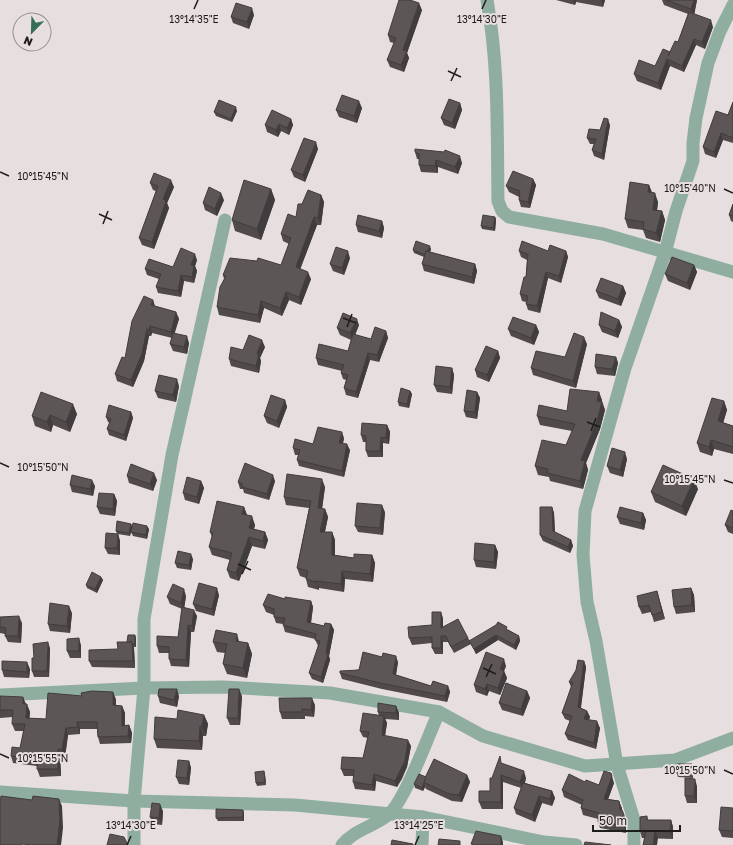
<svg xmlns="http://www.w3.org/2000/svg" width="733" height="845" font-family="'Golos Text',sans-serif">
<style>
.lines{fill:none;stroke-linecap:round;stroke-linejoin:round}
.street{stroke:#8faea0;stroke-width:13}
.wall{fill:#504a4b}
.shaded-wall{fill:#413c3d}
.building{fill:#5d5657;stroke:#413c3d}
.ticks{fill:none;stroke:#1f1c1c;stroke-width:1.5}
.ticks-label{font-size:10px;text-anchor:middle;fill:#1f1c1c;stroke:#e6dedf;stroke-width:4;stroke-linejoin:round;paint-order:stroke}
</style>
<rect width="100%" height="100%" fill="#e6dedf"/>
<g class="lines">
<g class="street">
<path d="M487 0C499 66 497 134 498 201L502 211 509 217 603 234 733 272"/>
<path d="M0 695 144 688 223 687 330 693 439 712 483 736 585 766 675 760 733 738"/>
<path d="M0 792 134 801 295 805 423 817 544 842 576 845"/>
<path d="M134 845V801L144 688V619L172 455 225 220"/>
<path d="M342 845C354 830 373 827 388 815 405 801 428 736 439 712"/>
<path d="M422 845 423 817"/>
<path d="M634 845V820L617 765 596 641 587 602 583 555 585 511 625 368 665 253 676 211 693 161V143L696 118 708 63 720 31 733 5"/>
</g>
</g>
<g class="wall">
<path d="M556 0H605L603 7 576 2 575 5Z"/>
<path d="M662 0H697L694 14 713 27 705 49 696 45 684 72 670 66 661 90 637 81 634 74 655 66 670 52 678 42 688 14 664 5Z"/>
<path d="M422 10 407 53 409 58 404 72 390 67 387 60 394 43 390 42 388 35Z"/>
<path d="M254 15 249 29 233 23 231 17Z"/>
<path d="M733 102V143L723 140 716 158 705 154 703 147 728 115Z"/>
<path d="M460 103 462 110 455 129 444 125 441 118Z"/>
<path d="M362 108 357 123 339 117 336 110Z"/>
<path d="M237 111 232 122 216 116 214 112Z"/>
<path d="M291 119 293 125 289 135 281 131 278 137 267 132 265 125Z"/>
<path d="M610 125 604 160 594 156 592 150 594 144H590L587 138 600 130Z"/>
<path d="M318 149 305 182 294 177 291 170Z"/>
<path d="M415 152 462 163 458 174 438 167V173L421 172 419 165V159H417Z"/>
<path d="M533 179 536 185 530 208 521 207 519 200V197L509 192 506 186Z"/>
<path d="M150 183 174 187 167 203 169 208 154 249 142 245 139 238 156 191 153 190Z"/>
<path d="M649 185 652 192 658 202 657 210 662 211 665 220 660 242 646 238 643 230 628 228 625 219Z"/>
<path d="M271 189 275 200 261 240 235 231 232 220Z"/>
<path d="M321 195 324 202 321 225H317L300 269 311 279 301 305 289 300 282 316 264 308 260 323 219 315 217 307 224 279 223 275 281 265 289 244 283 241 281 234 296 217 302 204Z"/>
<path d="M224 200 217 216 205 210 203 203Z"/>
<path d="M733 204V222L731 221 729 215Z"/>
<path d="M495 217 496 220 495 231 482 229 481 226Z"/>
<path d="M382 221 384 228 382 238 358 232 356 225Z"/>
<path d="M431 249 430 252 475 264 477 271 474 284 424 271 422 264 424 257 414 253 413 250Z"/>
<path d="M519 251H566L568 257 561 283 548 278 540 313 528 310 526 304V302L522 301 520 294 526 277 527 260 521 257Z"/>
<path d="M350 258 344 275 333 271 330 264Z"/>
<path d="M197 260 195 266 197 271 194 283 184 281 181 297 158 293 156 287 159 279 147 275 145 269 173 267Z"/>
<path d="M694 265 697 272 690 290 668 281 665 274Z"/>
<path d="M623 286 626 293 621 306 599 298 596 291Z"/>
<path d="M153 300 155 306 176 312 179 319 174 333 189 343 187 354 173 351 170 344 172 338 152 333 151 336H149L144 361 133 387 117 381 115 374 125 358Z"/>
<path d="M619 320 622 327 618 338 602 332 599 325Z"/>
<path d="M359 325 355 335 371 339 386 331 388 338 379 362 370 360 358 398 346 395 344 388 346 380 343 379 341 373 342 371 318 365 316 358 348 351 351 340 340 335 337 328Z"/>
<path d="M536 325 539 332 534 345 511 336 508 329Z"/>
<path d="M587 344 576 388 533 375 531 368 565 357Z"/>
<path d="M265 347 260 358 261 361 259 373 231 366 229 359 243 350Z"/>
<path d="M498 351 500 358 489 382 477 377 475 370Z"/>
<path d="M616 357 618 363 615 376 597 374 595 367Z"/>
<path d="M452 368 454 375 452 394 437 392 434 385Z"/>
<path d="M179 386 176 402 158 398 155 391Z"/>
<path d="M410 391 412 394 409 408 399 406 398 402Z"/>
<path d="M477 392 480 398 477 419 466 417 464 411Z"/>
<path d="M599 392 605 410 600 429 586 463 588 470 583 489 550 481 549 477 538 475 535 466 566 445 572 431 540 425 537 416 567 411Z"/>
<path d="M285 400 287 407 279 428 267 423 264 416Z"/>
<path d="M724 401 727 410 723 423 733 426V454L714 449 712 456 700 452 697 443Z"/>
<path d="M131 412 133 418 126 441 109 435 107 429 110 423 108 422 106 417Z"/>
<path d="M77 414 70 432 53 425 51 432 35 426 32 416Z"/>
<path d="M387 425 390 432 389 444 383 443V457H368L366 451V442H363L361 435Z"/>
<path d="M344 438 343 443 350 450 344 477 299 466 297 460 298 455H295L293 448Z"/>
<path d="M627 459 623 477 610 473 607 466Z"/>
<path d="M127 476 157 480 153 491 129 483Z"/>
<path d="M201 481 204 488 199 504 185 500 183 493Z"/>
<path d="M275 481 269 500 244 493 243 489H240L238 482Z"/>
<path d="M70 485 95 486 93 496 72 492Z"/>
<path d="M325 487 322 509H325L328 517 325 532H332L335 540V555L354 558 372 555 375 563 373 582 345 579 344 592 319 588V590L308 587 306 579V578L300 576 297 568 309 508 286 505 284 497Z"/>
<path d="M698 489 686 516 655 502 651 492Z"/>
<path d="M114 494 117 501 115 516 100 514 97 507Z"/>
<path d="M244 507 247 515 255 525 254 529 265 532 268 540 265 549 252 546 239 581 230 578 227 570 230 560 212 555 209 547 212 537 210 532Z"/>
<path d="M552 507 554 513 555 532 571 540 573 546 570 553 543 541 540 535Z"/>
<path d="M733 511V534L728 532 725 525Z"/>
<path d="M385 512 383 535 358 532 355 526Z"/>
<path d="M643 513 646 520 644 530 620 524 617 517Z"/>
<path d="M131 524 132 527 130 536 118 534 120 541V555L108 554 105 548 117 534 116 531Z"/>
<path d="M149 529 147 539 133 536 131 532Z"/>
<path d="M495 545 498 552 496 569 476 567 474 560Z"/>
<path d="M193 559 191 570 177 568 175 563Z"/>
<path d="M101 577 103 580 97 593 87 588 86 585Z"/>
<path d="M691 588 694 595 695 612 676 614 674 607Z"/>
<path d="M657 591 665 619 654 622 651 612 642 614 639 607Z"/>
<path d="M219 595 214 616 196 611 193 604Z"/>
<path d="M186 596 184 607 197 616 194 632H191L189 667 171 666 169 659V653H159L157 646 178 637 182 609 170 604 167 597Z"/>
<path d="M285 599 311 601 313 607 311 623 324 626 331 624 334 630 329 656 330 660 323 683 312 679 309 673 318 646 315 639 285 632 283 625V624L276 623 274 617V615L266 612 263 605Z"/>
<path d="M72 613 70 633 50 631 48 624Z"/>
<path d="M0 617 22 623 21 643 8 642 5 636V634L0 633Z"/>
<path d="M443 618V627L468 638 470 641 508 630 519 636 520 641 516 650 498 640 476 654 471 644 454 653 448 642H443V654H435L432 648V643L412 645 409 638 432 625Z"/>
<path d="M135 635 136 639V647H134L135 668 92 667 89 661 118 649 127 642Z"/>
<path d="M213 642H240L248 643 252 654 247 678 227 674 223 664 225 653 217 652Z"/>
<path d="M81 645V658H70L67 651Z"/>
<path d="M50 648 49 677H34L32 671 34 658Z"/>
<path d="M584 661 586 667 581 708 587 711 590 717 589 720 600 728 596 749 568 740 565 734 570 721 565 719 562 713 571 687 569 682Z"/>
<path d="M398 662 396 675 431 686H448L450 692 447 702 382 689 342 679 340 673Z"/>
<path d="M506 666 504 671 507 678 500 695 489 691 487 696 476 692 474 685Z"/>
<path d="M30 669 29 678 4 677 2 670Z"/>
<path d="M527 691 530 698 523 716 502 710 499 703Z"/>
<path d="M0 696 26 704 30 712 29 718 46 719 116 699V705L122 706 125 713V726L129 725 132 733 131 743 100 744 98 737 97 729H80V734L68 735 65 757 60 756 61 776 40 777 37 769V766L13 763 11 756 20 748 24 731H15L12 724 13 717 0 718Z"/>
<path d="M158 696H179L177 707 160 703Z"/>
<path d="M242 696 240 725H230L227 718Z"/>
<path d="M315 705 314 717 305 716V719H282L280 712Z"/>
<path d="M396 706 399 713V720L385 719 387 723 385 736 411 746 407 767 402 779 397 787 376 781 375 791 355 789 353 782 354 776H344L341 769 363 758 368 738 363 737 360 731 379 716 378 712Z"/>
<path d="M204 715 208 724 206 736H203L202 750 157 748 154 739Z"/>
<path d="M189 761 191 768 189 785 179 784 176 777Z"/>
<path d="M503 764 526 778 525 783 552 791 555 798 552 806 542 803 535 822 516 814 514 808 521 788 503 782V809H482L479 802 490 791 492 778Z"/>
<path d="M693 768V778L678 777 677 774Z"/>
<path d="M264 771 265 775 266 785 257 786 256 783Z"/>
<path d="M467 775 470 782 462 802 452 801 426 789 425 787 423 791 415 788 414 784 426 777Z"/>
<path d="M585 782 599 785 614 783 608 799 619 801 626 821V833L600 828 598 822V819L583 815 581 808 582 805 564 797 562 790Z"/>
<path d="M697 786V803H687L685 796Z"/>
<path d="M733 808V838L722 837 719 830Z"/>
<path d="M243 810 244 814V821H218L216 818Z"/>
<path d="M163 811 162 825 153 824 150 817Z"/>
<path d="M647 816 648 820H671L673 827V839L642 838 640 831Z"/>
</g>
<g class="shaded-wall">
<path d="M573 0H576V2L575 5Z"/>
<path d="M601 0H605L603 7Z"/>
<path d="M694 0H697L694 16 691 9Z"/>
<path d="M419 3 422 10 407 53 409 58 404 72 401 65 403 50Z"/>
<path d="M252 8 254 15 249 29 247 22Z"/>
<path d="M711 20 713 27 705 49 702 42Z"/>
<path d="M694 39 696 45 684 72 682 66Z"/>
<path d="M667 59 670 66 661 90 658 83Z"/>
<path d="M359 101 362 108 357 123 354 116Z"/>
<path d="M460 103 462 110 455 129 452 123Z"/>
<path d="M236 107 237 111 232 122 231 119Z"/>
<path d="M291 119 293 125 289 135 287 128Z"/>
<path d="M608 119 610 125 604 160 602 154Z"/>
<path d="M279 124 281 131 278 137 276 130Z"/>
<path d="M721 133 723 140 716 158 714 152Z"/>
<path d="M316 142 318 149 305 182 303 175Z"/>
<path d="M460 156 462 163 458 174 455 167Z"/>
<path d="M436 160 438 167V173L435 166Z"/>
<path d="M533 179 536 185 530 208 528 202Z"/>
<path d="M171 180 174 187 167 203 169 208 154 249 152 242 163 199Z"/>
<path d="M649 185 652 194 648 192Z"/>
<path d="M271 189 275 200 261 240 257 229Z"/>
<path d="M221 193 224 200 217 216 215 209Z"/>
<path d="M655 193 658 202 656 219 653 210Z"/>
<path d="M321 195 324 202 321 225 318 218Z"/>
<path d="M662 211 665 220 660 242 656 233Z"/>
<path d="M314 217 317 225 298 275 296 267Z"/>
<path d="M495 217 496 220 495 231 493 228Z"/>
<path d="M382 221 384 228 382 238 379 231Z"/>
<path d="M430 246 431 249 428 259 426 255Z"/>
<path d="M348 251 350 258 344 275 342 268Z"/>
<path d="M566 251 568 257 561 283 559 276Z"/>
<path d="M195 254 197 260 195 266 197 271 194 283 192 277 191 265Z"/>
<path d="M475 264 477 271 474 284 472 277Z"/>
<path d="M694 265 697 272 690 290 687 283Z"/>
<path d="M308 272 311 279 301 305 299 297Z"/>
<path d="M546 272 548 278 540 313 537 306Z"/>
<path d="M181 275 184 281 181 297 178 291Z"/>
<path d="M623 286 626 293 621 306 618 299Z"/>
<path d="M286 292 289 300 282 316 280 308Z"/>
<path d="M153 300 155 307 151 305Z"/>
<path d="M261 301 264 308 260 323 258 315Z"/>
<path d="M176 312 179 319 173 339 171 332Z"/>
<path d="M357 319 359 325 353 340 350 333Z"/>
<path d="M619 320 622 327 618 338 615 331Z"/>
<path d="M536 325 539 332 534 345 531 338Z"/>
<path d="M150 326 152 333 151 336 149 330Z"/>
<path d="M147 329 149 336 144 361 133 387 131 380Z"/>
<path d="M386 331 388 338 379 362 377 355Z"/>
<path d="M187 336 189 343 187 354 184 347Z"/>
<path d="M584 337 587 344 576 388 573 381Z"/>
<path d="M262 340 265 347 260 358 261 361 259 373 256 366 257 354Z"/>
<path d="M498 351 500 358 489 382 487 375Z"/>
<path d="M368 353 370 360 358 398 356 392Z"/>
<path d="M616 357 618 363 615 376 612 369Z"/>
<path d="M452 368 454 375 452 394 450 387Z"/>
<path d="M177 379 179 386 176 402 173 395Z"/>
<path d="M410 391 412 394 409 408 407 404Z"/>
<path d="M477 392 480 398 477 419 475 412Z"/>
<path d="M599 392 602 400V403V402L605 410 600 429 586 463 588 470 583 489 580 481 581 460Z"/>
<path d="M285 400 287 407 279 428 277 421Z"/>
<path d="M724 401 727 410 721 430 718 421Z"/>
<path d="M73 404 77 414 70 432 66 422Z"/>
<path d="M131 412 133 418 126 441 124 435Z"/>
<path d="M50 415 53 425 51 432 47 422Z"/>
<path d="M387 425 390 432 389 444 386 438Z"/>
<path d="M342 432 344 438 342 449 339 443Z"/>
<path d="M381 437 383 443V457L380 451Z"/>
<path d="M711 440 714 449 712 456 709 447Z"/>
<path d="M347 444 350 450 344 477 342 471Z"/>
<path d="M625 452 627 459 623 477 620 470Z"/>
<path d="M154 473 157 480 153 491 150 484Z"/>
<path d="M273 475 275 481 269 500 267 494Z"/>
<path d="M322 479 325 487 321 516 318 508Z"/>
<path d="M694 479 698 489 686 516 682 506Z"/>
<path d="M92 480 95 486 93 496 90 489Z"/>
<path d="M201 481 204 488 199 504 197 497Z"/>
<path d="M114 494 117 501 115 516 113 509Z"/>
<path d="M382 505 385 512 383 535 380 528Z"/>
<path d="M244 507 247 515 245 522 242 514Z"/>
<path d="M552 507 554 513 555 537 553 531Z"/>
<path d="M325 509 328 517 323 540 320 532Z"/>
<path d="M643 513 646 520 644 530 641 523Z"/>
<path d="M252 516 255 525 252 536 249 528Z"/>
<path d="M131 524 132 527 130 536 129 533Z"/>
<path d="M147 526 149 529 147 539 146 535Z"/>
<path d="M265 532 268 540 265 549 263 541Z"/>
<path d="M332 532 335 540V562L332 555Z"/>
<path d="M118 534 120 541V555L117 548Z"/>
<path d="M249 537 252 546 239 581 236 573Z"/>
<path d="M571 540 573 546 570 553 568 547Z"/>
<path d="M495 545 498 552 496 569 494 562Z"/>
<path d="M191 554 193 559 191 570 189 565Z"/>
<path d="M372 555 375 563 373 582 370 574Z"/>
<path d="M342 571 345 579 344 592 341 584Z"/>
<path d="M101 577 103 580 97 593 95 589Z"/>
<path d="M316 581 319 588V590L316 582Z"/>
<path d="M217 588 219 595 214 616 212 609Z"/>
<path d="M691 588 694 595 695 612 692 605Z"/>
<path d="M184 589 186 596 184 610 181 603Z"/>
<path d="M657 591 665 619 662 612Z"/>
<path d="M311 601 313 607 310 629 307 622Z"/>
<path d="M69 606 72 613 70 633 67 626Z"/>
<path d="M194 610 197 616 194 632 192 626Z"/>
<path d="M441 612 443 618V635L441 628Z"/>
<path d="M19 616 22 623 21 643 18 636Z"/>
<path d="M331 624 334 630 329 656 330 660 323 683 321 677Z"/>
<path d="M188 625 191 632 189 667 186 660Z"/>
<path d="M237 634 240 645 236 641Z"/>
<path d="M135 635 136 639V647L135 644Z"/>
<path d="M496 635 498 640 476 654 474 649Z"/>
<path d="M441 636 443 642V654L441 648Z"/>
<path d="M519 636 520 641 516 650 514 645Z"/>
<path d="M79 638 81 645V658L79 651Z"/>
<path d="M48 642 50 648 49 677 47 671Z"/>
<path d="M132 642 134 649 135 668 133 661Z"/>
<path d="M248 643 252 654 247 678 243 668Z"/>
<path d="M396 656 398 662 395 680 393 674Z"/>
<path d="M504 659 506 666 502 676 500 669Z"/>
<path d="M584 661 586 667 580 713 578 707Z"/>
<path d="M27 662 30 669 29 678 27 672Z"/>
<path d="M504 671 507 678 500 695 498 688Z"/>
<path d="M487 684 489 691 487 696 485 689Z"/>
<path d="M448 686 450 692 447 702 445 696Z"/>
<path d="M177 689 179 696 177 707 174 700Z"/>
<path d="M239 689 242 696 240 725 238 718Z"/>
<path d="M527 691 530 698 523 716 521 709Z"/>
<path d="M113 692 116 699 115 712 113 705Z"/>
<path d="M23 697 26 704H23Z"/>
<path d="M312 698 315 705 314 717 311 710Z"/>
<path d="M27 704 30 712 29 725 26 718Z"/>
<path d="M122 706 125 713 124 733 122 726Z"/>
<path d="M396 706 399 713V720L396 713Z"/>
<path d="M587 711 590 717 586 725 584 719Z"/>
<path d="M204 715 208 724 206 736 202 727Z"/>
<path d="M384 716 387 723 384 742 382 735Z"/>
<path d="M597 721 600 728 596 749 594 743Z"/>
<path d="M77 722 80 729V734L78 727Z"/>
<path d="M129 725 132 733 131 743 128 736Z"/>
<path d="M200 726 203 736 202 750 199 741Z"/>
<path d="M66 728 68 735 65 757 62 750Z"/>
<path d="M408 740 411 746 407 767 397 787 395 781Z"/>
<path d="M58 749 60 756 61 776 58 769Z"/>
<path d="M189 761 191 768 189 785 187 778Z"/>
<path d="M692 764 693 768V778L691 774Z"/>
<path d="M264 771 265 775 266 785 265 782Z"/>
<path d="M524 771 526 778 523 789 520 782Z"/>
<path d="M611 773 614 783 606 805 604 799Z"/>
<path d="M374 774 376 781 375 791 372 785Z"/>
<path d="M467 775 470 782 462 802 459 795Z"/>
<path d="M501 775 503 782V809L501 802Z"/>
<path d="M695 779 697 786V803L694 796Z"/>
<path d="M424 783 425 787 423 791 422 788Z"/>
<path d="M552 791 555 798 552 806 550 799Z"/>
<path d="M539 796 542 803 535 822 532 815Z"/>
<path d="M59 799 62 806 63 828 61 845H57Z"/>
<path d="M619 801 622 808V817L620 810Z"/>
<path d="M160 804 163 811 162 825 159 818Z"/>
<path d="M243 810 244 814V821L243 817Z"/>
<path d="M622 810 626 821V833L624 826Z"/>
<path d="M671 820 673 827V839L670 832Z"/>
<path d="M655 831 658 838 657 845H653Z"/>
<path d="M501 836 503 842V845H501Z"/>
</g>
<g class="building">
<path d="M399 0H410L419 3 403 50 407 51 401 65 387 60 396 38 388 35Z"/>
<path d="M666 0H694L691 9Z"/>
<path d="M236 3 252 8 247 22 231 17Z"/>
<path d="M689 12 711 20 702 42 694 39 682 66 667 59 658 83 634 74 639 60 655 66 663 49 670 52 668 56 675 41 678 42Z"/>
<path d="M342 95 359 101 354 116 336 110Z"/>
<path d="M449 99 460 103 452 123 441 118Z"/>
<path d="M219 100 236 107 231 119 214 112Z"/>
<path d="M733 102V138L721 133 714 152 703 147 716 111 728 115Z"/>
<path d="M272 110 291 119 287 128 279 124 276 130 265 125Z"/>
<path d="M604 118 608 119 602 154 592 150 596 139 587 138 589 129 600 130Z"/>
<path d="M304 138 316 142 303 175 291 170Z"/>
<path d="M415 149 444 152 445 150 460 156 455 167 436 160 435 166 419 165V154L415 152Z"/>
<path d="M513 171 533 179 528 202 519 200 520 191 506 186Z"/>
<path d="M154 173 171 180 163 199 166 201 152 242 139 238 158 186 150 183Z"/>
<path d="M244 180 271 189 257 229 232 220Z"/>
<path d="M630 182 649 185 648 192 655 193 653 210 662 211 656 233 643 229 644 222 625 219Z"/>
<path d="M209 187 221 193 215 209 203 203Z"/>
<path d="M308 190 321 195 318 218 314 217 296 267 308 272 299 297 286 292 280 308 261 301 258 315 217 307 220 287 226 276 223 275 230 258 257 261 258 258 281 265 291 238 281 234 288 214 296 217 298 204H302Z"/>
<path d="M733 204V216L729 215Z"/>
<path d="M358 215 382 221 379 231 356 225Z"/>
<path d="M483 215 495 217 493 228 481 226Z"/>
<path d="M416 241 430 246 428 251H426L425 255 413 250Z"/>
<path d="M522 241 548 251 550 245 566 251 559 276 546 272 537 306 526 304 528 296 520 294 524 277H526L528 254 519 251Z"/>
<path d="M336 247 348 251 342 268 330 264Z"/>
<path d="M181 248 195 254 191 265 194 266 192 277 181 275 178 291 156 287 161 274 145 269 149 259 173 267Z"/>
<path d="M426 251 475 264 472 277 422 264Z"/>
<path d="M672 257 694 265 687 283 665 274Z"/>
<path d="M601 278 623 286 618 299 596 291Z"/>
<path d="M144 296 153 300 151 305 176 312 171 332 150 326 149 330 147 329 142 354 131 380 115 374 122 357 125 358 132 321Z"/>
<path d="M601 312 619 320 615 331 599 325Z"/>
<path d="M343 313 357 319 350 333 337 328Z"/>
<path d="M513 317 536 325 531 338 508 329Z"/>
<path d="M375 327 386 331 377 355 368 353 356 392 344 388 348 375 341 373 344 365 316 358 319 344 348 351 353 334 371 339Z"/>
<path d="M173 333 187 336 184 347 170 344Z"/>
<path d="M574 333 584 337 573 381 531 368 536 351 565 357Z"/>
<path d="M249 335 262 340 257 354H259L256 366 229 359 231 347 243 350Z"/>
<path d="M486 346 498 351 487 375 475 370Z"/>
<path d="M596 354 616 357 612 369 595 367Z"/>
<path d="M436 366 452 368 450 387 434 385Z"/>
<path d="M159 375 177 379 173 395 155 391Z"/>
<path d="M401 388 410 391 407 404 398 402Z"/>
<path d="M570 389 599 392 597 401 602 402 597 421 581 460 585 461 580 481 547 473 548 469 535 466 542 440 566 445 575 424 537 416 539 405 567 411Z"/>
<path d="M467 390 477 392 475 412 464 411Z"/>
<path d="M41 392 73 404 66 422 50 415 47 422 32 416Z"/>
<path d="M271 395 285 400 277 421 264 416Z"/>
<path d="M712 398 724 401 718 421 733 426V447L711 440 709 447 697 443Z"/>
<path d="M109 405 131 412 124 435 107 429 111 419 106 417Z"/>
<path d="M362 423 387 425 386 438 381 437 380 451H366V436L361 435Z"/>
<path d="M318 427 342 432 339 443 347 444 342 471 297 460 300 450 293 448 295 439 313 444Z"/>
<path d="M612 448 625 452 620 470 607 466Z"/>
<path d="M245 463 273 475 267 494 242 487V484L238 482Z"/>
<path d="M131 464 154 473 150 484 127 476Z"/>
<path d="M663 465 694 479 682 506 651 492Z"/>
<path d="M287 474 322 479 318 508 325 509 320 532H332V555L354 558V554L372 555 370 574 342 571 341 584 316 581V582L306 579 308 571 297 568 311 501 284 497Z"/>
<path d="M72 475 92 480 90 489 70 485Z"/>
<path d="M187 477 201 481 197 497 183 493Z"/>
<path d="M99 493 114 494 113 509 97 507Z"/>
<path d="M217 501 244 507 242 514 252 516 249 528 265 532 263 541 249 537 236 573 227 570 232 553 209 547 213 533 210 532Z"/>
<path d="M357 503 382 505 380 528 355 526Z"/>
<path d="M540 507H552L553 531 571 540 568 547 540 535Z"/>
<path d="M620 507 643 513 641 523 617 517Z"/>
<path d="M731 510 733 511V528L725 525Z"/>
<path d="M117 521 131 524 129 533 116 531Z"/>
<path d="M133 523 147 526 146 535 131 532Z"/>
<path d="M106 533 118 534 117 548H105Z"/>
<path d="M475 543 495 545 494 562 474 560Z"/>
<path d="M178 551 191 554 189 565 175 563Z"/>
<path d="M92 572 101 577 95 589 86 585Z"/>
<path d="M199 583 217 588 212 609 193 604Z"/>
<path d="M173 584 184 589 181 603 167 597Z"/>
<path d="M691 588 692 605 674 607 672 590Z"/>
<path d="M657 591 662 612 652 615 649 605 639 607 637 596Z"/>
<path d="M268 594 285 599V597L311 601 307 622 324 626 325 623 331 624 326 653 328 654 321 677 309 673 320 641 315 640 316 634 283 625 285 618 274 617V609L263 605Z"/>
<path d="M50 603 69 606 67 626 48 624Z"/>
<path d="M182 607 194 610 192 626 188 625 186 660 169 659V647L157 646V636L178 637Z"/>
<path d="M432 612H441V628L458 619 468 638 451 647 446 636H441V648H432V637L409 638 408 627 432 625Z"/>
<path d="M19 616 18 636H5L6 628 0 627V617Z"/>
<path d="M498 622 507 627 506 629 519 636 514 645 496 635 474 649 469 641 496 625Z"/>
<path d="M216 630 237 634 236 641 248 643 243 668 223 664 227 644 213 642Z"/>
<path d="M128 635H135V644H133L132 642H127Z"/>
<path d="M79 638V651H67V639Z"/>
<path d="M48 642 47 671H32V658H34L33 644Z"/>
<path d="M117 642H132L133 661H89V650L118 649Z"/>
<path d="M363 652 382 657 383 653 396 656 393 674 431 686 433 681 448 686 445 696 380 683 340 673V671L359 670Z"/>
<path d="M486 652 504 659 500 669 504 671 498 688 487 684 485 689 474 685Z"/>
<path d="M578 660 584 661 578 707 587 711 584 719 597 721 594 743 565 734 572 716 562 713 573 682H569L576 670Z"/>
<path d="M2 661 27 662V672L2 670Z"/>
<path d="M506 683 527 691 521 709 499 703Z"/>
<path d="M159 689H177L174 700 158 696Z"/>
<path d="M229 689H239L238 718H227Z"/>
<path d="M92 691 113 692V705L122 706V726L129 725 128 736 98 737 97 722H77L78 727 66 728 62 750 58 749V769H37V760L11 756 12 747 20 748 25 724H12L13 710H0V696L23 697V704H27L26 718 46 719 48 693 82 696 81 693Z"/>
<path d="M279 698H312L311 710 302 709V712H280Z"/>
<path d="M378 703 396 706V713L378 712Z"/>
<path d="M178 710 204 715 202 727 200 726 199 741 154 739 155 717 177 719Z"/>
<path d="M363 713 384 716 382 735 408 740 405 761 395 781 374 774 372 785 353 782 354 770 341 769 342 757 363 758 369 732 360 731Z"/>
<path d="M500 756 501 763 524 771 520 782 501 775V802H479V791H490V778H492Z"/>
<path d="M434 759 467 775 459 795 449 794 423 782Z"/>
<path d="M178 760 189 761 187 778 176 777Z"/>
<path d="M677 764H692L691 774H677Z"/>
<path d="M264 771 265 782 256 783 255 772Z"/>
<path d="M604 771 611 773 612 776 604 799 619 801 620 810H622L624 815V826L598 822 599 813 581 808 583 800 562 790 569 774 585 782 586 780 599 785Z"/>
<path d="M419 774 426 777 422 788 414 784Z"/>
<path d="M685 778 695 779 694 796H685Z"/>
<path d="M523 783 552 791 550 799 539 796 532 815 514 808Z"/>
<path d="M1 796 32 800 33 796 59 799 60 821 57 845H33L22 844V845H0V804Z"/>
<path d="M152 803 160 804 159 818 150 817Z"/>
<path d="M721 807 733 808V831L719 830Z"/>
<path d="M216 809 243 810V817L216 818Z"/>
<path d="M647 816V820H671L670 832 655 831 653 845H643L646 831H640V817Z"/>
<path d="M476 831 501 836V845H474L471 844Z"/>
<path d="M110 834 124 837 128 845H107Z"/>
<path d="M439 839 460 841V845H438Z"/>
<path d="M392 840 413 844V845H391Z"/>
<path d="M585 842 611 845H584Z"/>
</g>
<path class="ticks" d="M194 9 198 0M482 9 486 0M448 71 461 77M451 81 457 68M0 172 9 176M724 189 733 193M99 214 112 220M103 224 108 211M343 318 356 323M347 327 352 314M587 422 600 427M591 431 596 418M0 463 9 467M724 480 733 483M238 564 251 570M242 574 248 561M483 668 496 674M486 677 492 664M0 754 9 758M724 770 733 774M127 845 131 836M415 845 419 836"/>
<g class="ticks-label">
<text x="482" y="23">13°14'30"E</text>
<text x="194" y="23">13°14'35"E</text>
<text x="43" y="180">10°15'45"N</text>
<text x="690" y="192">10°15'40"N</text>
<text x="43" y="471">10°15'50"N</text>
<text x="690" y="483">10°15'45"N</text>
<text x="43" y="762">10°15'55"N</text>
<text x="690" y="774">10°15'50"N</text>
<text x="131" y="829">13°14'30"E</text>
<text x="419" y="829">13°14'25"E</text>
</g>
<g transform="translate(32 32) rotate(203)"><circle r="19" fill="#e6dedf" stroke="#969091"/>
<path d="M0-3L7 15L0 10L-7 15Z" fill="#356f59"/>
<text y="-6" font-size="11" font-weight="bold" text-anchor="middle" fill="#1f1c1c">N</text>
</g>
<path d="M593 825v6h87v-6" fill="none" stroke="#1f1c1c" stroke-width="2"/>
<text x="599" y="825" font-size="12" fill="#1f1c1c" stroke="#e6dedf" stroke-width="3" paint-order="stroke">50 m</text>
</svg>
